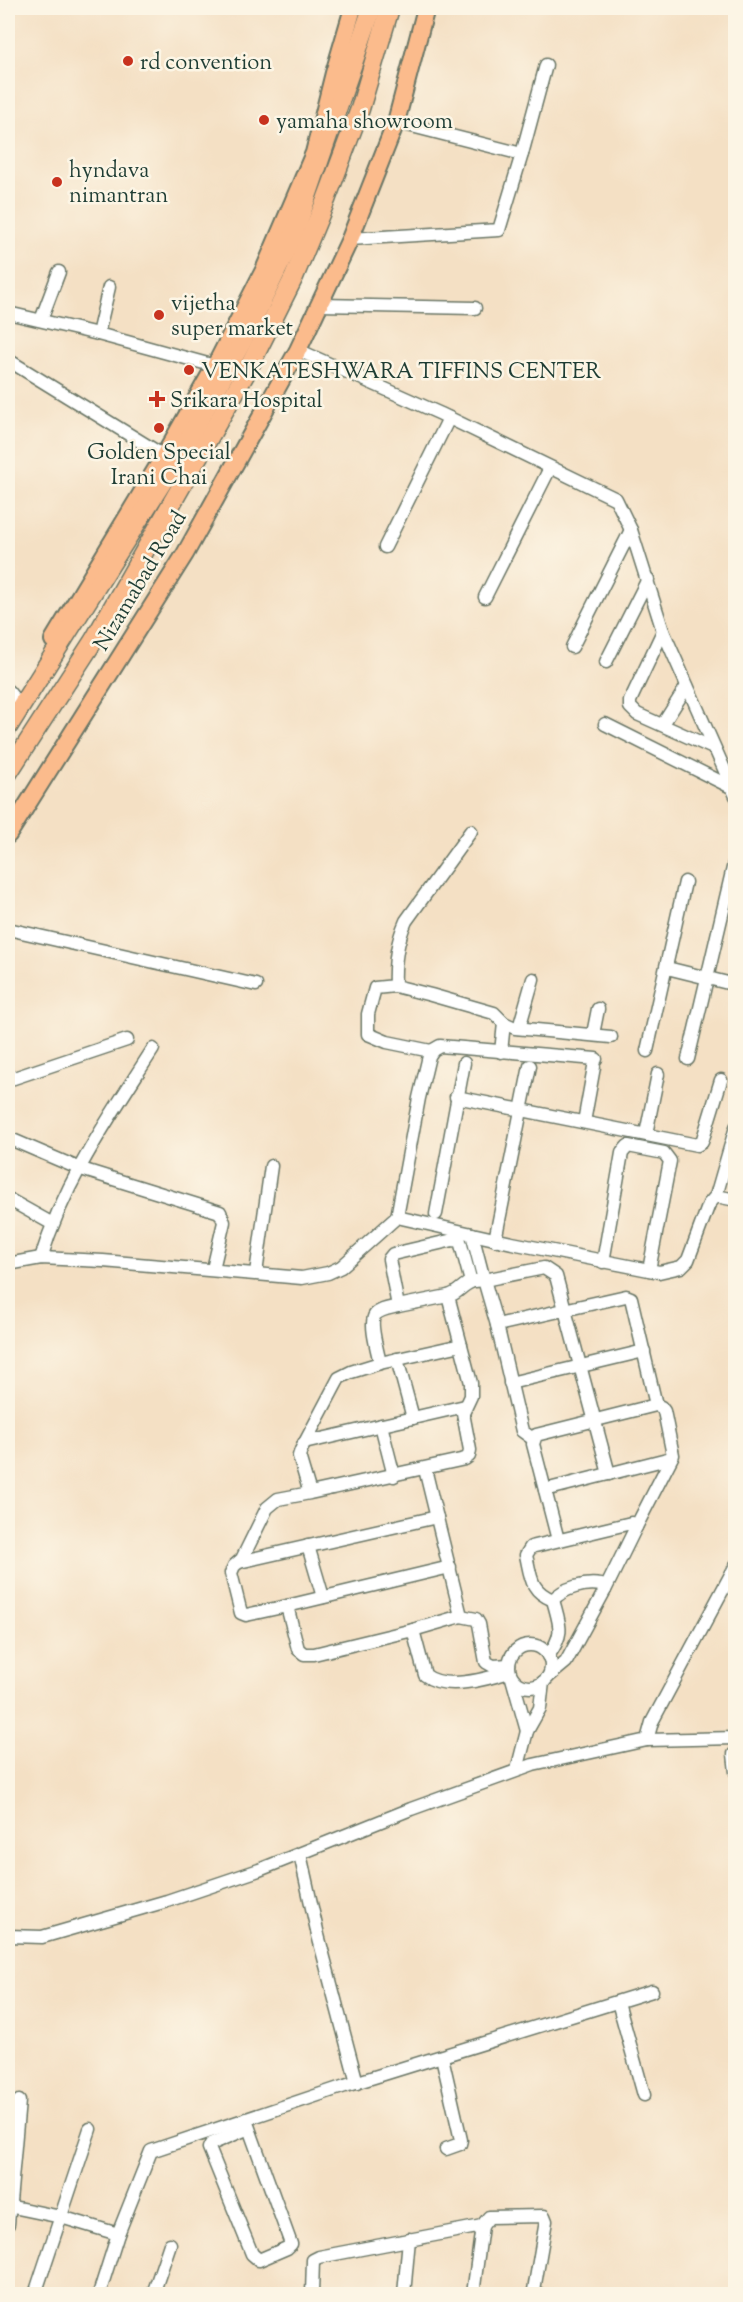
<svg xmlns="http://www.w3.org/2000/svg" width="743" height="2302" font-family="'Sorts Mill Goudy',serif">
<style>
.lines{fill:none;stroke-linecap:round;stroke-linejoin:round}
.minor-casing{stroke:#6a7666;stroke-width:15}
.major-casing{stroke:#6a7666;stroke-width:20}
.highway-casing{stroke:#6a7666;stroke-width:21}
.minor{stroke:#fff;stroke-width:12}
.major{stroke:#fbbb8c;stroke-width:16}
.highway{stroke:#fbbb8c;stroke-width:18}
.poi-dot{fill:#c8321e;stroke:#fcf5e5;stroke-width:2}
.labels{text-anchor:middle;stroke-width:5;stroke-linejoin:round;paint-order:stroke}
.poi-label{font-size:22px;fill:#1f3d34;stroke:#fcf5e5;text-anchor:start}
.street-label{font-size:22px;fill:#1f3d34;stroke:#fcf5e5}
</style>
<rect width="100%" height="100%" fill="#fcf5e5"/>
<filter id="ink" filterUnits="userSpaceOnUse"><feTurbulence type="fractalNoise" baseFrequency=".0167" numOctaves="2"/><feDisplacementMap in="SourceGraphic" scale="12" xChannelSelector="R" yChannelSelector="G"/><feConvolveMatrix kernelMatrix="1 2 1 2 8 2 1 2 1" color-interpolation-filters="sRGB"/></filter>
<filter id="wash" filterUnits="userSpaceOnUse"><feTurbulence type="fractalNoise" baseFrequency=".008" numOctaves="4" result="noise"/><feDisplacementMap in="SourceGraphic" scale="24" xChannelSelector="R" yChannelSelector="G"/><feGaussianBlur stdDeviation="1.35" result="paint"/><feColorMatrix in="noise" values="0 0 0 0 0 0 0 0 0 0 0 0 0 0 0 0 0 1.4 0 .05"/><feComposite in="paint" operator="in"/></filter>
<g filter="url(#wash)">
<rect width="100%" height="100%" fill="#f4e0c4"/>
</g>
<g filter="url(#ink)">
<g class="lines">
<g class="minor-casing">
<g id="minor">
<path d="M522 154 546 65"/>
<path d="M350 239 499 230 522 154 396 122"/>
<path d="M320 305 475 308"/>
<path d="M8 313 98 334 215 366"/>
<path d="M41 320 59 272"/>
<path d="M98 334 109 287"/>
<path d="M298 350 441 414 616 499 631 530 663 631 736 796"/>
<path d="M8 360 164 456"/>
<path d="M385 547 449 418"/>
<path d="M485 597 550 468"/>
<path d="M663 631 630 701V707L637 714 713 748"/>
<path d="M572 647 631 530"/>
<path d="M606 662 648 579"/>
<path d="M8 691 20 706"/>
<path d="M605 724 731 787"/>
<path d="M663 724 687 686"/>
<path d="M8 929 256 985"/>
<path d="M667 968 736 985"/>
<path d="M395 986C394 964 397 941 406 921L471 831"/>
<path d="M519 1028 533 979"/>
<path d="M593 1034 598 1009"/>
<path d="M431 1051 387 1042 368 1034V1014L375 988 395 986 431 995 494 1013 504 1023 515 1028 611 1037"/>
<path d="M647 1051 685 882"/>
<path d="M501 1052 504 1023"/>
<path d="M688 1059 736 855"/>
<path d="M8 1080 127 1040"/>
<path d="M456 1097 697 1145 702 1142 721 1080"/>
<path d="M584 1122 594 1067"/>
<path d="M646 1134 658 1074"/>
<path d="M8 1138 78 1168 220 1212 224 1222 213 1269"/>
<path d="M716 1196 736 1127"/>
<path d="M8 1199 51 1223"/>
<path d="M436 1214 464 1063"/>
<path d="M397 1217 419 1098 429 1056 433 1050 440 1046 596 1059"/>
<path d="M472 1234 484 1280 475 1281"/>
<path d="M495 1240 530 1066"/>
<path d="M41 1258C65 1180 109 1118 153 1049"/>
<path d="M603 1262 622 1153 628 1146 664 1153 670 1161 649 1270"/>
<path d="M8 1264 41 1258 103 1261 302 1278 328 1273 341 1267 397 1217 512 1243 659 1272 681 1267 688 1260 709 1204 716 1196 736 1200"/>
<path d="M256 1273 271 1166"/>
<path d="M398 1306 448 1296"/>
<path d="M497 1325 626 1296 631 1298 656 1405"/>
<path d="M397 1359 413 1418"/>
<path d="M380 1363 461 1345"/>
<path d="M510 1383 644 1351"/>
<path d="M381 1425 394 1476"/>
<path d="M533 1439 522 1431 497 1325 484 1280 544 1268 556 1276 609 1474"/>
<path d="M304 1443 465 1406"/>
<path d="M425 1469 461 1616 476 1619 479 1624 486 1662 493 1666 509 1665"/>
<path d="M545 1490 671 1458"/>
<path d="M310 1493 465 1459 469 1456 470 1450 463 1413 471 1396V1383L448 1296C458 1294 462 1285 471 1282L460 1241 453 1240 393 1254 389 1259 398 1306C391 1308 380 1309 375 1315 369 1323 378 1353 380 1363L351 1372 339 1378 301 1450 299 1456 310 1493 278 1499 267 1508 242 1559 234 1566 231 1573 241 1613 246 1615 287 1606 298 1649 304 1654H314L413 1630 425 1675C445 1691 487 1679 509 1672"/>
<path d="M558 1540 533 1444 536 1435 656 1405 661 1407 664 1411 673 1455 636 1527"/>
<path d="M308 1546 323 1597"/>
<path d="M239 1562 437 1517"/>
<path d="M553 1600C530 1591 531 1577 526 1555L531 1547 631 1523 636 1527 605 1590"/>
<path d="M287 1606 450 1567"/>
<path d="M413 1630 461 1616"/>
<circle cx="530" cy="1666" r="21"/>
<path d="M548 1656C565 1633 560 1626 553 1600 563 1588 586 1582 601 1585L605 1590 566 1662 548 1677"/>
<path d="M512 1678 527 1731"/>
<path d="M647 1740 652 1722 736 1565"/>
<path d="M734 1754 736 1772"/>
<path d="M517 1770 527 1731 540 1708 543 1682"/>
<path d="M300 1854 318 1935 357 2083"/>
<path d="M8 1936 42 1937 167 1901 259 1870 411 1809 533 1765 647 1740 736 1738"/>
<path d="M618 2002 644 2095"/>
<path d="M442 2057 461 2140 460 2144 446 2149"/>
<path d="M246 2120 291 2244 287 2248 259 2260 252 2254 209 2148 211 2144 249 2128"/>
<path d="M8 2206 61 2217 118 2234"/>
<path d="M8 2224 19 2101"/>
<path d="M35 2294 90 2129"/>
<path d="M99 2294 118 2234 151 2151 345 2086 652 1991"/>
<path d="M153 2294 170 2244"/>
<path d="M312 2294 313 2260 319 2257 482 2226"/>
<path d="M404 2294 409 2239"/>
<path d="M473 2294 482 2226 489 2217 544 2216 546 2221 534 2290 540 2294"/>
</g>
</g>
<g class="major-casing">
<g id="major">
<path d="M53 640 164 456 215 366 264 270 314 153 334 73 353 8"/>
<path d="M8 835 185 554 298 350 350 239 396 122 426 8"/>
</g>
</g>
<g class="highway-casing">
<g id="highway">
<path d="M8 727 182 451 242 342 293 237 372 8"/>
<path d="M8 773 94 640 248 369 294 277 326 200 360 109 390 8"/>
</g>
</g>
<use href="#minor" class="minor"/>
<use href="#major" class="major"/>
<use href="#highway" class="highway"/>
</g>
</g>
<g class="poi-dot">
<circle cx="128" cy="61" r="6"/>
<circle cx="264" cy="120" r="6"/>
<circle cx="57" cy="182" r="6"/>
<circle cx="159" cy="315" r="6"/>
<circle cx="189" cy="370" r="6"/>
<path d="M154 390h6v6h6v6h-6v6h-6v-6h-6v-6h6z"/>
<circle cx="159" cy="428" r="6"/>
</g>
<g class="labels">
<g class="poi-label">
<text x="140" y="69">rd convention</text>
<text x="276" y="128">yamaha showroom</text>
<text x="69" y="177">hyndava<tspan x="69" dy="25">nimantran</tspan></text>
<text x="171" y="310">vijetha<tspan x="171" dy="25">super market</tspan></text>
<text x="201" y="378">VENKATESHWARA TIFFINS CENTER</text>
<text x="170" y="407">Srikara Hospital</text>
<text x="159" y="459" text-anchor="middle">Golden Special<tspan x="159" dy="25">Irani Chai</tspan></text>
</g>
<g class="street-label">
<text transform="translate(139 580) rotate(-59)" y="8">Nizamabad Road</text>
</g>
</g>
<rect width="743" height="2302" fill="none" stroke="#fcf5e5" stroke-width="30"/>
</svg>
